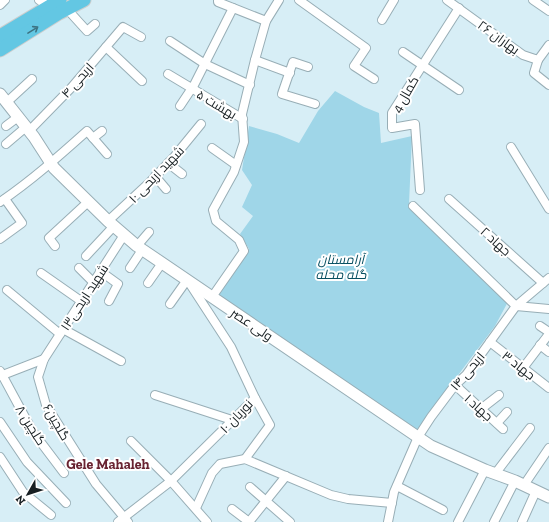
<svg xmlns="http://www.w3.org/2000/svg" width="549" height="522" font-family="'Zilla Slab',Cairo,serif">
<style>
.green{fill:#9fd6e8}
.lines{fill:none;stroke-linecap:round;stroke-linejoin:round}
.minor-casing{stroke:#98aeb6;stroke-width:10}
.secondary-casing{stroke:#98aeb6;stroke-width:13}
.trunk-casing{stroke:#cccece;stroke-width:15}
.minor{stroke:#fff;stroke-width:8}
.secondary{stroke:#fff;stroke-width:11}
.trunk{stroke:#63c7e3;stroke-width:13}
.oneway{stroke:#3d7382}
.labels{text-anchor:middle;stroke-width:4;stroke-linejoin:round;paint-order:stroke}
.street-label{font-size:13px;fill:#171f22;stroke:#fff}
.park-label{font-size:13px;font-style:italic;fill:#074f61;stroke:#fff}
.neighbourhood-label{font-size:14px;font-weight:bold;fill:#682331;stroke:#fff}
</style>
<rect width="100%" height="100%" fill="#d7eef6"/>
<path class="green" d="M335 91 364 107 379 113 381 143 412 136 409 204 510 298 495 326 416 431 218 296 249 249 240 234 253 216 242 207 252 185 242 170 249 126 277 134 299 143 318 111Z"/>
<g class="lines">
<g class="minor-casing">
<g id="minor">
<path d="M39 0 49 6"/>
<path d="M218 0V2L266 21"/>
<path d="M299 0 366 48 354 66 374 79"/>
<path d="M447 0 523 55 538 60 549 45"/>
<path d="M533 0 549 11"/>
<path d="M0 5 5 0"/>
<path d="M67 9 87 31 95 24"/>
<path d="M382 20 394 0"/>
<path d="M170 41 205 64 250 85"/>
<path d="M106 47 142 81"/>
<path d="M403 52 459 90"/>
<path d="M255 60 290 73"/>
<path d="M538 60 534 73 549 85"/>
<path d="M308 67 293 62 282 94 315 104"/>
<path d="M168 74 243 119"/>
<path d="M7 102 32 79"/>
<path d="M180 106 194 85 233 8"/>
<path d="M6 126 18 117"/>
<path d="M29 131 71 88 123 27 141 37"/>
<path d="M93 138 102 131"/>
<path d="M6 144 26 127"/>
<path d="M511 147 549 209"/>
<path d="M212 148 236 165"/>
<path d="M168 163 182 174"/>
<path d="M155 176 166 189"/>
<path d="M420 190 415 124 392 128V113L459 8"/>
<path d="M449 199 543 283"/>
<path d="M0 202C31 181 59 156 87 131L107 154"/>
<path d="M413 206 516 306"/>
<path d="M108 221 149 183 174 157 201 124"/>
<path d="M124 235 44 359 38 377 46 405 96 484 128 522"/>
<path d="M0 239 22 223 5 199"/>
<path d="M55 246 49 238 88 202"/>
<path d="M137 246 149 232"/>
<path d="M86 256 114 226"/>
<path d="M79 268 93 282"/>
<path d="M130 268 142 250"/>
<path d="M100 271 118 284 109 301"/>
<path d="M41 273 81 301"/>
<path d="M148 283 162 263"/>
<path d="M190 284 231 347 255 398 270 425 245 459"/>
<path d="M7 290 60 334"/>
<path d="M212 297 244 251 239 240 216 221 213 210 234 172 244 142 242 114 255 60 266 21 279 0"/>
<path d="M170 304 187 280"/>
<path d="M516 306 549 309"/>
<path d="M540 326 549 332"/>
<path d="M63 329 121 361"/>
<path d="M490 342 549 388"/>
<path d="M540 345 549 352"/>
<path d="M523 368 549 334"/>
<path d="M0 371 33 432 64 473"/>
<path d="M0 376 44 359"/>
<path d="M455 385 503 429"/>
<path d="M155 395 232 420"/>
<path d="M481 409 499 395"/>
<path d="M0 422 27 462 66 503"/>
<path d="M497 423 507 412"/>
<path d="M131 441 171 481 207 522"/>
<path d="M0 457 23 492 51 515"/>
<path d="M495 474 530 428"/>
<path d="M524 485 549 448"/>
<path d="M397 486 443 510"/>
<path d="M250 487 290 522"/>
<path d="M196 508 212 473 220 464 245 459 331 495 348 499 392 503"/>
<path d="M232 509 249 522 286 476"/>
<path d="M118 522 171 481 255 398"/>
<path d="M388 522 394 492 418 437 431 417 455 385 466 375 516 306 549 278"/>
<path d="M458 522 485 470"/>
<path d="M494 522 515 481"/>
<path d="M522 522 536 491"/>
</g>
</g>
<g class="secondary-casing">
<path id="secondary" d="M0 94 34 137 54 168 108 221 137 246 431 446 485 470 515 481 549 497"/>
</g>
<g class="trunk-casing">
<g id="trunk">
<path d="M0 36 60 0"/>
<path d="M0 50 59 13 84 0"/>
</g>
</g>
<use href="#minor" class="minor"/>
<use href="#secondary" class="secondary"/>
<use href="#trunk" class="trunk"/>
</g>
<defs><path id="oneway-shaft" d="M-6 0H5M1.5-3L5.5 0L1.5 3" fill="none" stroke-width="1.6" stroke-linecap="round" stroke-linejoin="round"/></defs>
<use class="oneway" href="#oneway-shaft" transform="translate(33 30) rotate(-32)"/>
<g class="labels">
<g class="street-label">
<text transform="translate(499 37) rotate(36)" y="5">بهاران ۲۶</text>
<text transform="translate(77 80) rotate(-48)" y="5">اریحی ۴</text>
<text transform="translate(405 94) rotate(-60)" y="5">کمال 4</text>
<text transform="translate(217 104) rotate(31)" y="5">بهشت ۵</text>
<text transform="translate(156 174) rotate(-46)" y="5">شهید اریحی ۱۰</text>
<text transform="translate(496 241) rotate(42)" y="5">جهاد ۲</text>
<text transform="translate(84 297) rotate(-57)" y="5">شهید اریحی۱۳</text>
<text transform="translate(252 324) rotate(34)" y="5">ولی عصر</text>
<text transform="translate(519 365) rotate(38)" y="5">جهاد ۳</text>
<text transform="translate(467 371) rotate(-50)" y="5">اریحی ۱۴</text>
<text transform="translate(479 407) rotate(42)" y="5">جهاد ۱</text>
<text transform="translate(236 416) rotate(-46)" y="5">نوریان ۱۰</text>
<text transform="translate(57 422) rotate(60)" y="5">گلچین۶</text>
<text transform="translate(31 425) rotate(58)" y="5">گلچین ۸</text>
</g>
<g class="park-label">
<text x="341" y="264">آرامستان<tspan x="341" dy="15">گله محله</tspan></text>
</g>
<g class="neighbourhood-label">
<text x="108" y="469">Gele Mahaleh</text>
</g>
</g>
<g transform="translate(28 494) rotate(231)" stroke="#ffffff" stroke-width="3" paint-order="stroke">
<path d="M0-3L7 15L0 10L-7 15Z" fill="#171f22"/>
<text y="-6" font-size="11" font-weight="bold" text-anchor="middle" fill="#171f22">N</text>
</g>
</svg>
